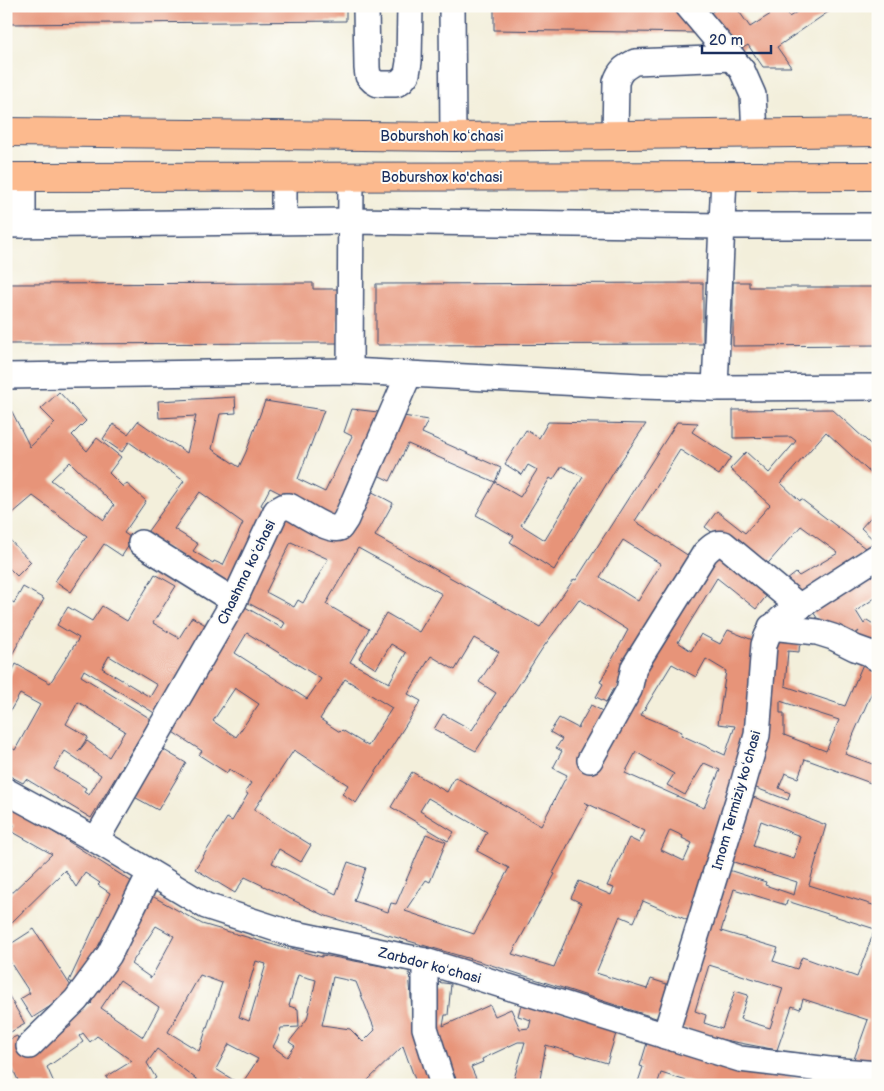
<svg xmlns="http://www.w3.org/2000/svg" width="884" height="1091" font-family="'Balsamiq Sans',sans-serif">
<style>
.building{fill:#e79479;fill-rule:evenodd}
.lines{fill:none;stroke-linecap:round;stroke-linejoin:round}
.minor-casing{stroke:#3b4c71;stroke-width:28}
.major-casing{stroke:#3b4c71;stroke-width:30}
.minor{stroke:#fff;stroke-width:25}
.major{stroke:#fcba8e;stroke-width:28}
.labels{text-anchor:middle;stroke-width:4;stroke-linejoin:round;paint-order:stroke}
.street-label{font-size:14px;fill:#1b2f5e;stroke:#fdfcf7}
</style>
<rect width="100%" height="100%" fill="#fdfcf7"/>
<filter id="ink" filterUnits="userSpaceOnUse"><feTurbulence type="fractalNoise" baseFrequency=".02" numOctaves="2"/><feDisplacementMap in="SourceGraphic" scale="10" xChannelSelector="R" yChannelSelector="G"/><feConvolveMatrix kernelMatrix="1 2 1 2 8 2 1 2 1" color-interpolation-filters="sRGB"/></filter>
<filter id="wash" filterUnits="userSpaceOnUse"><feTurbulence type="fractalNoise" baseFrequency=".0096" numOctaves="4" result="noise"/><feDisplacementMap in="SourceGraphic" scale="20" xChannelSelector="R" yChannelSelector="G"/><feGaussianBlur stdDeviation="1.12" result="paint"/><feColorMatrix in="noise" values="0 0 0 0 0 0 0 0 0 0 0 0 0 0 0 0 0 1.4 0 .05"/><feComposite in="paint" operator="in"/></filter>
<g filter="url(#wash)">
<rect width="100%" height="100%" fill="#f3efdb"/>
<g id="blocks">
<g class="building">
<path d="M6 6H346V21L6 24Z"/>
<path d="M494 6 589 9 590 6H671L699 33 494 30Z"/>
<path d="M720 6H744L738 10 750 27 782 7 789 17 806 6H837L777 47 791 67H763L748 45 740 50 709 14Z"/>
<path d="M733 282H749V287H878V345L733 346Z"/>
<path d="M313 283V289H338V343L8 344V284Z"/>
<path d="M703 283V344L376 345V284Z"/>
<path d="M59 392 86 421 72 435 87 451 97 438 121 457 109 473 123 487 126 483 146 501 124 533 133 539 122 556 104 544 71 592 55 581 87 536 33 496 6 519V400L30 447 55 423 41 409ZM70 462 114 505 104 520 51 480Z"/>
<path d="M235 397 236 413 220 414 212 449 239 467 246 452 265 401 324 410 298 479 325 492 352 436 344 432 352 409 378 412 382 420 333 520 270 488 261 505 268 510 231 588 145 535 184 481 129 442 122 452 103 439 113 424 128 434 138 421 170 443 171 442 187 453 196 416 159 418 158 401ZM200 492 243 523 223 565 214 561 213 563 193 551 198 544 174 529Z"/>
<path d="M832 409 878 451V480L826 432 781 483 800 501 801 499 869 551 792 599 778 587 796 573 799 576 838 553 801 526 762 570 705 527 717 511 745 533 770 505 730 469 746 452 769 473 796 441 791 437 733 438V410Z"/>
<path d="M397 415 428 420 422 433 501 468 495 482 408 444 390 481 370 471Z"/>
<path d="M548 422 646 424 615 470 554 570 510 542 514 536 476 515 495 482 520 497 537 470 528 465 522 475 505 464 526 430 539 438ZM562 466 583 477 545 540 521 525 550 478 553 480Z"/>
<path d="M677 422 698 423 692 432 731 457 719 475 680 450 635 521 692 558 617 691 613 689 606 702 596 697 603 684 600 682 628 630 579 599 542 649 476 751 434 729 443 714 472 730 496 693 479 682 499 652 474 638 455 670 431 656 408 694 421 701 356 803 342 794 348 785 294 750 254 810 311 845 301 862 279 849 272 863 336 894 348 862 366 868 354 901 388 912 391 903 396 904 426 834 446 842 430 882 426 880 405 911 474 934 509 868 477 851 487 832 428 798 420 811 454 832 448 841 391 807 412 772 447 792 455 777 541 826 567 775 553 768 562 751 556 748 562 739 550 732 559 718 578 728 591 705 606 713 578 767 589 773 618 717 716 545 772 589 756 609 717 578 678 642 691 651 701 634 720 644 728 630 755 641 754 723 692 922 643 901 634 922 620 916 596 973 647 989 651 979 673 986 659 1019 488 964 381 933 326 916 245 877 235 893 195 869 227 818 232 821 248 794 245 792 251 783 229 769 227 773 199 755 202 751 165 727 238 603 282 628 285 623 239 598 282 510 338 537 365 488 393 503 375 536 540 627 574 579 576 580ZM623 540 661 564 638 601 600 577ZM291 542 328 559 303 603 298 600 294 607 266 592ZM358 548 442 594 419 632 386 613 359 658 376 669 391 644 406 653 389 683 350 662 369 629 326 604ZM247 633 321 679 307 699 235 653ZM706 659 726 671 718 724 735 726 725 755 681 735 682 732 641 715 672 664 696 677ZM345 679 392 708 368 746 342 730 340 732 320 719ZM235 688 259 704 236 737 213 721ZM636 752 674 774 667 785 685 795 704 763 720 770 704 808 625 773ZM584 802 645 831 639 843 629 838 607 886 614 888 611 895 579 881 571 898 581 903 554 967 512 954 555 874 553 873 589 805ZM670 830 683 836 682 838 692 843 684 861 661 850Z"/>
<path d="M878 509V540L876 542 861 528Z"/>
<path d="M6 536 31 562 17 576 6 565Z"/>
<path d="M878 562V596L856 611 864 624 867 620 878 627V655L854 638 859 631 845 641 826 631 811 609Z"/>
<path d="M155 574 176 586 153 623 179 638 192 617 209 627 156 714 84 670 81 676 151 719 91 818 26 779 23 783 6 774V745L15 750 40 705 20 694 6 718V683L16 664 50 683 79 638 57 625 68 607 92 621 102 606 127 621ZM109 656 157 685 150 697 102 668ZM78 702 125 731 109 757 87 741 78 752 88 737 66 724ZM65 751 101 775 89 795 84 792 86 788 54 769Z"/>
<path d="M23 587 44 599 6 665V598L14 603Z"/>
<path d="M773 635 800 637 799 652 788 651 785 686 845 706 863 664 878 675V696L872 692 845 754 878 766V784L876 785 805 759 798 778 785 773 779 788 790 793 788 800 748 785ZM780 701 839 720 826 751 784 735V713H780Z"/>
<path d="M157 746 186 763 158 810 129 794Z"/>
<path d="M743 793 826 825 809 885 876 906 878 903V921L876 925H878V1061L854 1059 868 1020 803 999 800 1009 792 1006 777 1050 719 1039 673 1025 719 867 766 882 765 885 794 895 797 882 721 858ZM761 821 800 836 794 859 753 846ZM734 889 786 905 787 901 875 929 857 977 802 957 797 969 773 961 778 948 721 931ZM709 965 783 988 770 1028 740 1019 748 995 735 991 722 1029 704 1023 706 1015 695 1011Z"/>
<path d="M6 799 32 819 63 838 137 885 79 986 69 981 110 893 98 885 100 883 85 873 76 887 65 870 9 925 6 922V898L52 854 11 831 14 825 6 822Z"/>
<path d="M145 892 202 924 291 950V948L322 957V955L409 971 412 1011 436 1085H417L403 1046 365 1083 367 1085H304L297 1079 293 1085H204L157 1049 147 1063 156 1078 144 1085H111L106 1077 132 1061 97 1036 90 1042 83 1033 79 1036 83 1042 47 1067 55 1085H20L13 1069 6 1072V1041L17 1036 26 1057 71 1026 69 1023 92 1003 81 998ZM156 926 174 936 151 978 131 964ZM256 961 266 964 249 1021 239 1017ZM200 975 222 983 199 1051 168 1032ZM298 975 316 980 307 1019 289 1042 295 1046 287 1057 273 1047 279 1035 281 1028 299 1027 298 1009 289 1006ZM333 977 356 982 375 1030 363 1042 350 1029 322 1025ZM120 980 159 1007 143 1037 101 1008ZM229 1044 258 1059 241 1085 216 1069Z"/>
<path d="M34 929 74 991 32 1018 20 999 30 993 6 956V947Z"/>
<path d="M436 982 451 984 448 1015H445L443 1026 490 1005 495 1016 511 1009 520 1029 529 1028 531 1020 518 1016 522 1000 618 1027 607 1063 546 1045 539 1085H512L525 1042H518L482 1059 483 1062 471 1067 479 1085H459L448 1061 432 1031Z"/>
<path d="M6 991 25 1024 9 1033 6 1029Z"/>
<path d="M647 1043 722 1067V1065L767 1076 769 1071 820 1084V1085H692L693 1083 661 1073 657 1085H637L643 1067 640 1066Z"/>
</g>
</g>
</g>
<g filter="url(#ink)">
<use href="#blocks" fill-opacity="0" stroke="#3b4c71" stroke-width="1"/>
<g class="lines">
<g class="minor-casing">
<g id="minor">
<path d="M366 6 367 68 368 76 373 81 378 84H396L402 80 407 74 409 62 410 6"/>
<path d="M452 6 453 137"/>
<path d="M688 6 742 70 753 95 755 133"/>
<path d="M615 135 616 82C620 70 624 68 635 62L733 58"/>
<path d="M284 177V221"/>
<path d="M6 225 350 221 722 226H878"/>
<path d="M23 225V177"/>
<path d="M350 371 351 177"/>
<path d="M6 376 350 371 640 386 715 388 878 387"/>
<path d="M715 388 724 176"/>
<path d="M141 543 234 601"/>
<path d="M771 627 817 632 833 637 855 648 869 653 878 659"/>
<path d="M590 760 629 690 634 667 705 553C711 547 716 542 724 544L800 607"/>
<path d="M6 791 96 840 206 906 286 932 425 961 740 1059 829 1070 878 1074"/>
<path d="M96 840 234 601 276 511 285 506H289C301 512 328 532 340 528L346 519 409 374"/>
<path d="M425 961V1028L443 1085"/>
<path d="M665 1036 742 788 757 735 764 645C768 631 772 627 783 617L878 556"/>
<path d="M29 1046 76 1000 109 955 150 873"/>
</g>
</g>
<g class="major-casing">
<g id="major">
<path d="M6 132 453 137 878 132"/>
<path d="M6 177 878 176"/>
</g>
</g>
<use href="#minor" class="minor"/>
<use href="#major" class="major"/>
</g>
</g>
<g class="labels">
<g class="street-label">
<text x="442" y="141">Boburshoh koʻchasi</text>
<text x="442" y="182">Boburshox ko'chasi</text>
<text transform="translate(246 572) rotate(-64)" y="5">Chashma koʻchasi</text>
<text transform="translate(736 800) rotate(-74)" y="5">Imom Termiziy koʻchasi</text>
<text transform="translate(430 965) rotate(15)" y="5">Zarbdor koʻchasi</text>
</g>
</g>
<rect width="884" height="1091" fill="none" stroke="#fdfcf7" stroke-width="25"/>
<path d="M702 45v8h69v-8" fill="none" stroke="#1b2f5e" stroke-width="2.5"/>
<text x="709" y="45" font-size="15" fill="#1b2f5e" stroke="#fdfcf7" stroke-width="4" paint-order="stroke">20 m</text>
</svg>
